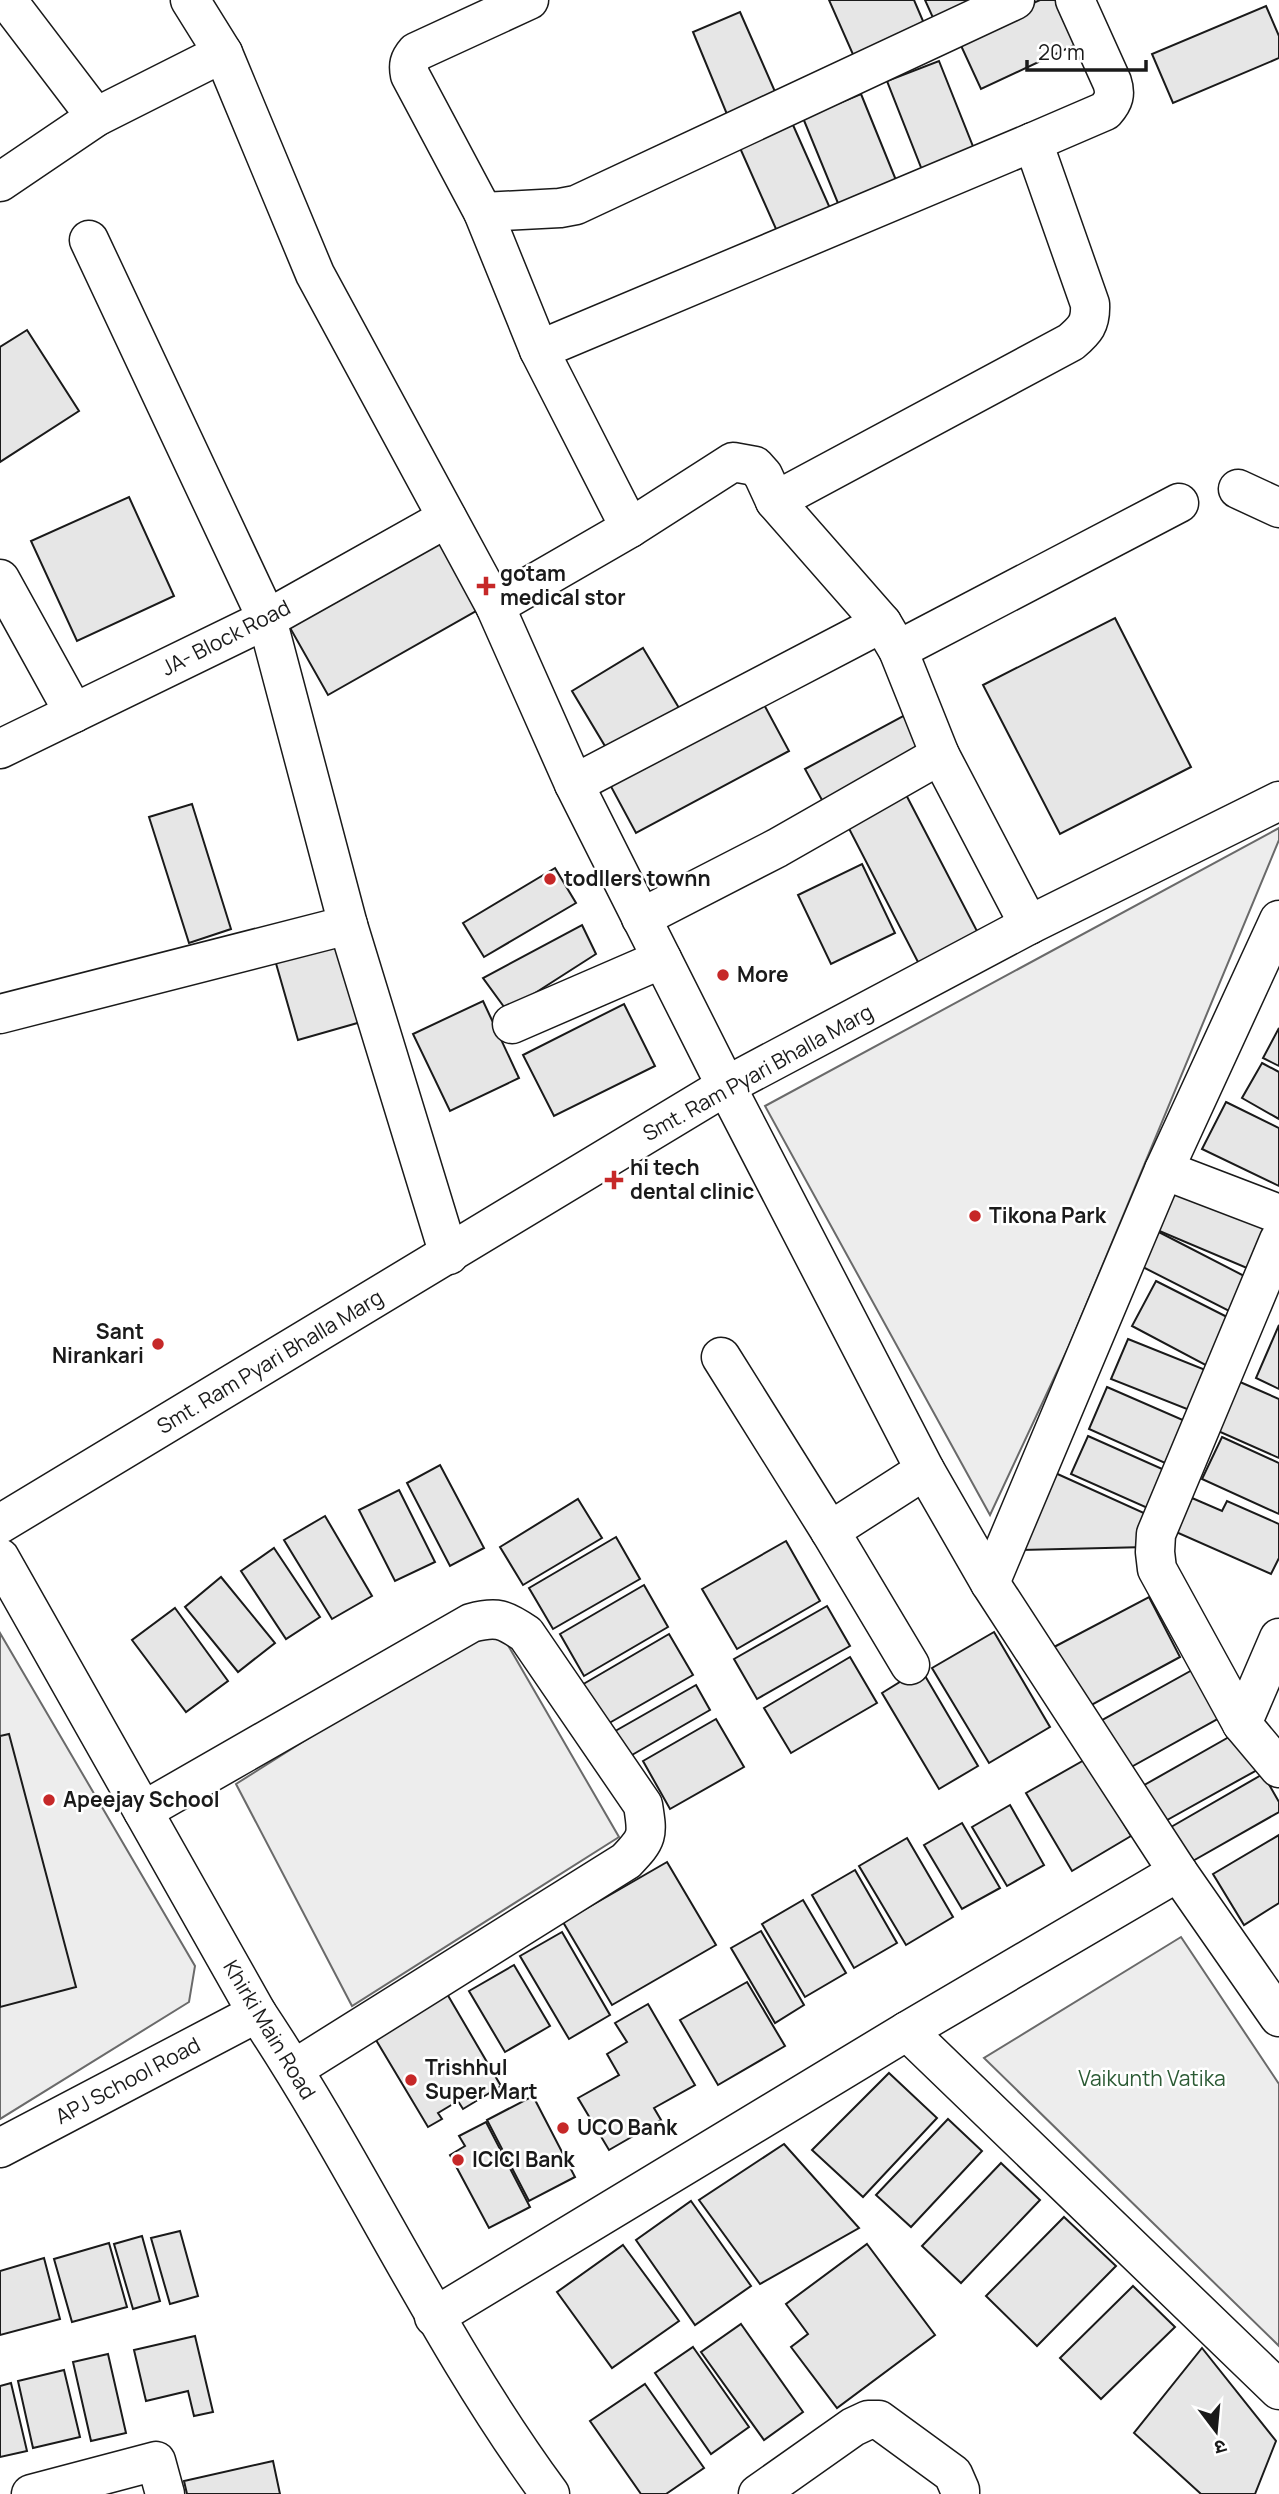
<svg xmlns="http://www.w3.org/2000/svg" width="1279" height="2494" font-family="Manrope,'Noto Sans Devanagari',sans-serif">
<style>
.built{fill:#ededed;stroke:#6a6a6a;stroke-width:2}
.building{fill:#e6e6e6;stroke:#1a1a1a;stroke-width:2}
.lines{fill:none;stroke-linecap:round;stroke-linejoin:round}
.minor-casing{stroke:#1a1a1a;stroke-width:41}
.minor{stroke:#fff;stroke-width:38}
.poi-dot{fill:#c62828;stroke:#fff;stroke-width:2.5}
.labels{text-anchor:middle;stroke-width:5;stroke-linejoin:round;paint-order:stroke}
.poi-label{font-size:21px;font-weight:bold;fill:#1a1a1a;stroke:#fff;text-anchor:start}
.street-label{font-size:21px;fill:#1a1a1a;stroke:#fff}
.park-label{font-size:21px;fill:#2b5a34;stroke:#fff}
</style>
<rect width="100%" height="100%" fill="#fff"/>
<g class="built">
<path d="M1279 828V840L1069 1346 990 1515 765 1106Z"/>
<path d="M494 1621 619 1837 352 2006 236 1784Z"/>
<path d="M0 1633 195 1966 189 2002 0 2119Z"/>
<path d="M1181 1937 1279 2084V2346L984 2058Z"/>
</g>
<g class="building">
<path d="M829 0H914L926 28 855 59Z"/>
<path d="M925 0H968L970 4 934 20Z"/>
<path d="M1040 0H1062L1081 42 981 89 957 37Z"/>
<path d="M1266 6 1279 36V58L1173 103 1152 54Z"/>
<path d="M740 12 780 103 731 124 693 32Z"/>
<path d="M939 61 976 154 924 175 887 81Z"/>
<path d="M861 94 900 190 842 213 803 118Z"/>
<path d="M789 116 833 215 780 238 736 139Z"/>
<path d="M27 330 79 411 0 462V347Z"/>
<path d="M129 497 174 596 77 641 31 541Z"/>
<path d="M444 538 483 607 328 695 289 626Z"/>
<path d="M1115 618 1191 767 1060 834 983 685Z"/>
<path d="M643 648 679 708 608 751 572 691Z"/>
<path d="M761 699 789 751 636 833 608 781Z"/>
<path d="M905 715 928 758 828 811 805 769Z"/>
<path d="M902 787 978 933 919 964 843 817Z"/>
<path d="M192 804 231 929 189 943 149 817Z"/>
<path d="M862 864 895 933 831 964 798 895Z"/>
<path d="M555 868 576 903 484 957 463 923Z"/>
<path d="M582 925 596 954 507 1011 483 978Z"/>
<path d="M345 939 368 1020 298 1040 275 960Z"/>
<path d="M483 1001 519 1078 450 1111 413 1034Z"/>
<path d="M624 1004 655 1066 554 1116 523 1055Z"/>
<path d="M1279 1028V1066L1263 1058Z"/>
<path d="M1262 1063 1279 1072V1119L1242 1098Z"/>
<path d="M1226 1102 1279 1128V1186L1202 1149Z"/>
<path d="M1179 1180 1275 1221 1254 1271 1157 1230Z"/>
<path d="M1151 1228 1252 1280 1235 1314 1133 1262Z"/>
<path d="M1156 1281 1237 1322 1213 1369 1132 1326Z"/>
<path d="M1279 1325V1389L1256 1378Z"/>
<path d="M1128 1339 1213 1373 1197 1413 1111 1379Z"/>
<path d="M1240 1382 1279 1399V1458L1218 1431Z"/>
<path d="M1107 1387 1192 1424 1174 1467 1089 1429Z"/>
<path d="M1088 1436 1169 1472 1152 1510 1071 1474Z"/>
<path d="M1222 1437 1279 1463V1514L1202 1479Z"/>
<path d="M440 1465 484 1548 450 1566 407 1483Z"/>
<path d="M1042 1467 1155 1518 1147 1547 1021 1550Z"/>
<path d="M399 1490 435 1562 395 1581 359 1510Z"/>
<path d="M1192 1498 1222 1511 1227 1501 1279 1524V1558L1271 1574 1176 1532Z"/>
<path d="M578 1499 602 1538 523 1585 500 1547Z"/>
<path d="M325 1516 372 1596 332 1619 284 1540Z"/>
<path d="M616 1537 640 1579 553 1629 529 1588Z"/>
<path d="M786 1541 820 1601 737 1649 702 1589Z"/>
<path d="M274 1548 320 1617 286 1639 241 1571Z"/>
<path d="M221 1577 275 1643 238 1672 185 1607Z"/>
<path d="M644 1585 668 1627 584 1676 560 1634Z"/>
<path d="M1149 1597 1180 1657 1086 1708 1054 1647Z"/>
<path d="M827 1606 850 1646 757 1699 734 1659Z"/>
<path d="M175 1608 228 1681 186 1712 132 1640Z"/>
<path d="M994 1632 1050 1727 989 1763 932 1668Z"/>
<path d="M669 1634 693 1675 604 1726 580 1686Z"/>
<path d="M850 1657 877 1703 791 1753 764 1708Z"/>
<path d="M921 1669 978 1766 939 1789 882 1693Z"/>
<path d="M1194 1669 1221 1717 1124 1771 1097 1723Z"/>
<path d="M696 1685 710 1710 625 1759 610 1734Z"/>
<path d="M716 1719 744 1767 670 1809 643 1761Z"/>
<path d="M1236 1733 1257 1770 1160 1824 1139 1788Z"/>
<path d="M9 1734 76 1987 0 2007V1736Z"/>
<path d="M1086 1759 1131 1836 1072 1871 1026 1793Z"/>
<path d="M1263 1774 1279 1802V1812L1191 1862 1171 1827Z"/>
<path d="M1010 1805 1044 1865 1007 1886 972 1827Z"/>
<path d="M962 1823 1000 1888 962 1909 924 1845Z"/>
<path d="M1279 1835V1903L1244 1925 1213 1874Z"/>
<path d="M907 1838 953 1917 906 1945 859 1866Z"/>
<path d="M667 1862 716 1945 612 2005 563 1922Z"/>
<path d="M855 1870 897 1943 854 1968 812 1895Z"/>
<path d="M803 1900 846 1973 805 1997 762 1924Z"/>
<path d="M761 1931 804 2005 775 2023 731 1948Z"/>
<path d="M562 1932 610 2015 569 2039 520 1956Z"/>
<path d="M514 1965 550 2026 505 2052 469 1991Z"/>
<path d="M747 1982 785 2046 718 2085 680 2020Z"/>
<path d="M443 1987 501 2086 463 2109 458 2101 438 2113 442 2119 428 2127 370 2030Z"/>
<path d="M648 2004 695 2085 654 2108 661 2120 609 2150 578 2098 619 2075 607 2054 627 2042 615 2023Z"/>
<path d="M889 2073 937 2118 863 2197 812 2150Z"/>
<path d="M533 2096 575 2177 529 2201 487 2120Z"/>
<path d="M948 2119 982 2151 911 2227 876 2195Z"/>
<path d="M486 2122 530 2207 489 2228 450 2155 465 2146 459 2136Z"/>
<path d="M784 2144 859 2228 760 2284 699 2200Z"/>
<path d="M1001 2163 1040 2200 961 2283 922 2246Z"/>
<path d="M691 2201 751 2286 695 2325 636 2240Z"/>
<path d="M1064 2217 1116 2266 1037 2346 986 2296Z"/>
<path d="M180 2231 198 2296 170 2304 151 2238Z"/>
<path d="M142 2236 160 2301 133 2309 114 2244Z"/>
<path d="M109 2243 127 2307 72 2322 54 2259Z"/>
<path d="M867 2244 935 2335 837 2408 791 2347 808 2334 786 2304Z"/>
<path d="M623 2245 679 2321 612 2368 557 2292Z"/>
<path d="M44 2258 60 2319 0 2335V2271Z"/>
<path d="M1133 2286 1175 2327 1101 2399 1060 2358Z"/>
<path d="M741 2324 803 2412 764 2440 701 2352Z"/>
<path d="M195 2336 213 2412 194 2416 188 2391 146 2401 134 2350Z"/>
<path d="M693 2347 749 2427 711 2454 655 2373Z"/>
<path d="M1202 2348 1276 2441 1255 2494H1201L1134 2433Z"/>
<path d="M108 2354 126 2433 91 2441 73 2362Z"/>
<path d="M64 2370 80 2437 33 2448 18 2381Z"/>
<path d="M11 2383 27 2451 0 2457V2386Z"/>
<path d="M645 2384 704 2468 666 2494H641L590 2421Z"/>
<path d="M273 2461 280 2494H187L184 2481Z"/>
</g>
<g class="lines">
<g class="minor-casing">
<g id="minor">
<path d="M7 0 96 117"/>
<path d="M190 0 223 53 315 274 495 606 574 784 726 1086 925 1470 990 1583 1178 1872 1279 2017"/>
<path d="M529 0 416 52C409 60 408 65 410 75L483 212 539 350 630 528"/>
<path d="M1033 142 1105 111C1114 101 1116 94 1112 82L1075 0"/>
<path d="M0 182 96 117 223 53"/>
<path d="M483 212 560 208 576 205 1015 0"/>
<path d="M89 240 267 619 348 925 449 1255"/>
<path d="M539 350 1033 142 1090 304C1091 324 1085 330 1071 342L775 501"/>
<path d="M1238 489 1279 508"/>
<path d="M0 579 74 713"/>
<path d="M495 606 630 528 733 462 755 466 763 475 775 501 882 623 898 650 940 755 1029 925"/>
<path d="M898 650 1179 503"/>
<path d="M0 749 267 619 447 518"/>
<path d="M574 784 882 623"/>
<path d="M641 918 777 848 940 755"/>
<path d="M0 1014 348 925"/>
<path d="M512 1024 662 959"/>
<path d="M1164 1170 1279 1214"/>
<path d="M721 1357 830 1531"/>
<path d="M0 1524 726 1086 1029 925 1279 801"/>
<path d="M0 1558 257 2013C361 2169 438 2342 550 2494"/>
<path d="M990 1583 1164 1170 1279 920"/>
<path d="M1279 1638 1242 1724 1279 1768"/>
<path d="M910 1665 830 1531 925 1470"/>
<path d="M1242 1724 1157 1569 1155 1552 1156 1534 1279 1240"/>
<path d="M143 1811 471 1623C497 1616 504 1619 526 1634L643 1805C648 1836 648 1838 626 1861L294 2069"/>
<path d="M907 2031 1279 2390"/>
<path d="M0 2148 257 2013"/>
<path d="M434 2317 907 2031 1178 1872"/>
<path d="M31 2494 156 2461 165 2494"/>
<path d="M758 2494 853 2427 868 2420H879L953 2474 960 2490V2494"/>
</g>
</g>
<use href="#minor" class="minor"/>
</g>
<g class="poi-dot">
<path d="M482.5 575.5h7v7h7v7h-7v7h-7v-7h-7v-7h7z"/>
<circle cx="550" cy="879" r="7"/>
<circle cx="723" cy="975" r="7"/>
<path d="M610.5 1169.5h7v7h7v7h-7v7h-7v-7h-7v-7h7z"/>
<circle cx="975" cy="1216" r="7"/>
<circle cx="158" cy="1344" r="7"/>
<circle cx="49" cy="1800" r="7"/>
<circle cx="411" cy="2080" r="7"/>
<circle cx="563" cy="2128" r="7"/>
<circle cx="458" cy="2160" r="7"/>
</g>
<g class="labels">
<g class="poi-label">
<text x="500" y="581">gotam<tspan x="500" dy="24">medical stor</tspan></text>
<text x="564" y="886">todllers townn</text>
<text x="737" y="982">More</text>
<text x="630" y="1175">hi tech<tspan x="630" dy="24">dental clinic</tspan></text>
<text x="989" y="1223">Tikona Park</text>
<text x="144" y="1339" text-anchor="end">Sant<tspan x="144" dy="24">Nirankari</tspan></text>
<text x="63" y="1807">Apeejay School</text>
<text x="425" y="2075">Trishhul<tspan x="425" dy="24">Super Mart</tspan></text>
<text x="577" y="2135">UCO Bank</text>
<text x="472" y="2167">ICICI Bank</text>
</g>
<g class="street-label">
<text transform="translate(226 638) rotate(-27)" y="7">JA- Block Road</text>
<text transform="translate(758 1073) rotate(-29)" y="7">Smt. Ram Pyari Bhalla Marg</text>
<text transform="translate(270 1362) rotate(-31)" y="7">Smt. Ram Pyari Bhalla Marg</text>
<text transform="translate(269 2030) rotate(59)" y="7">Khirki Main Road</text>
<text transform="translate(128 2081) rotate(-28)" y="7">APJ School Road</text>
</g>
<g class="park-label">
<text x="1152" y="2086">Vaikunth Vatika</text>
</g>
</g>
<g transform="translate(1216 2431) rotate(164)" stroke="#ffffff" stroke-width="5" paint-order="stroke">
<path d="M0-5L12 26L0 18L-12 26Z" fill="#1a1a1a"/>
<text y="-10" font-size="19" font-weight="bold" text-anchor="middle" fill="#1a1a1a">उ</text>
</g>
<path d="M1027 60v10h119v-10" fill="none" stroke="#1a1a1a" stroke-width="3.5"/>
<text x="1038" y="60" font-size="21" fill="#1a1a1a" stroke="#ffffff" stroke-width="5" paint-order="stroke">20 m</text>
</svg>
